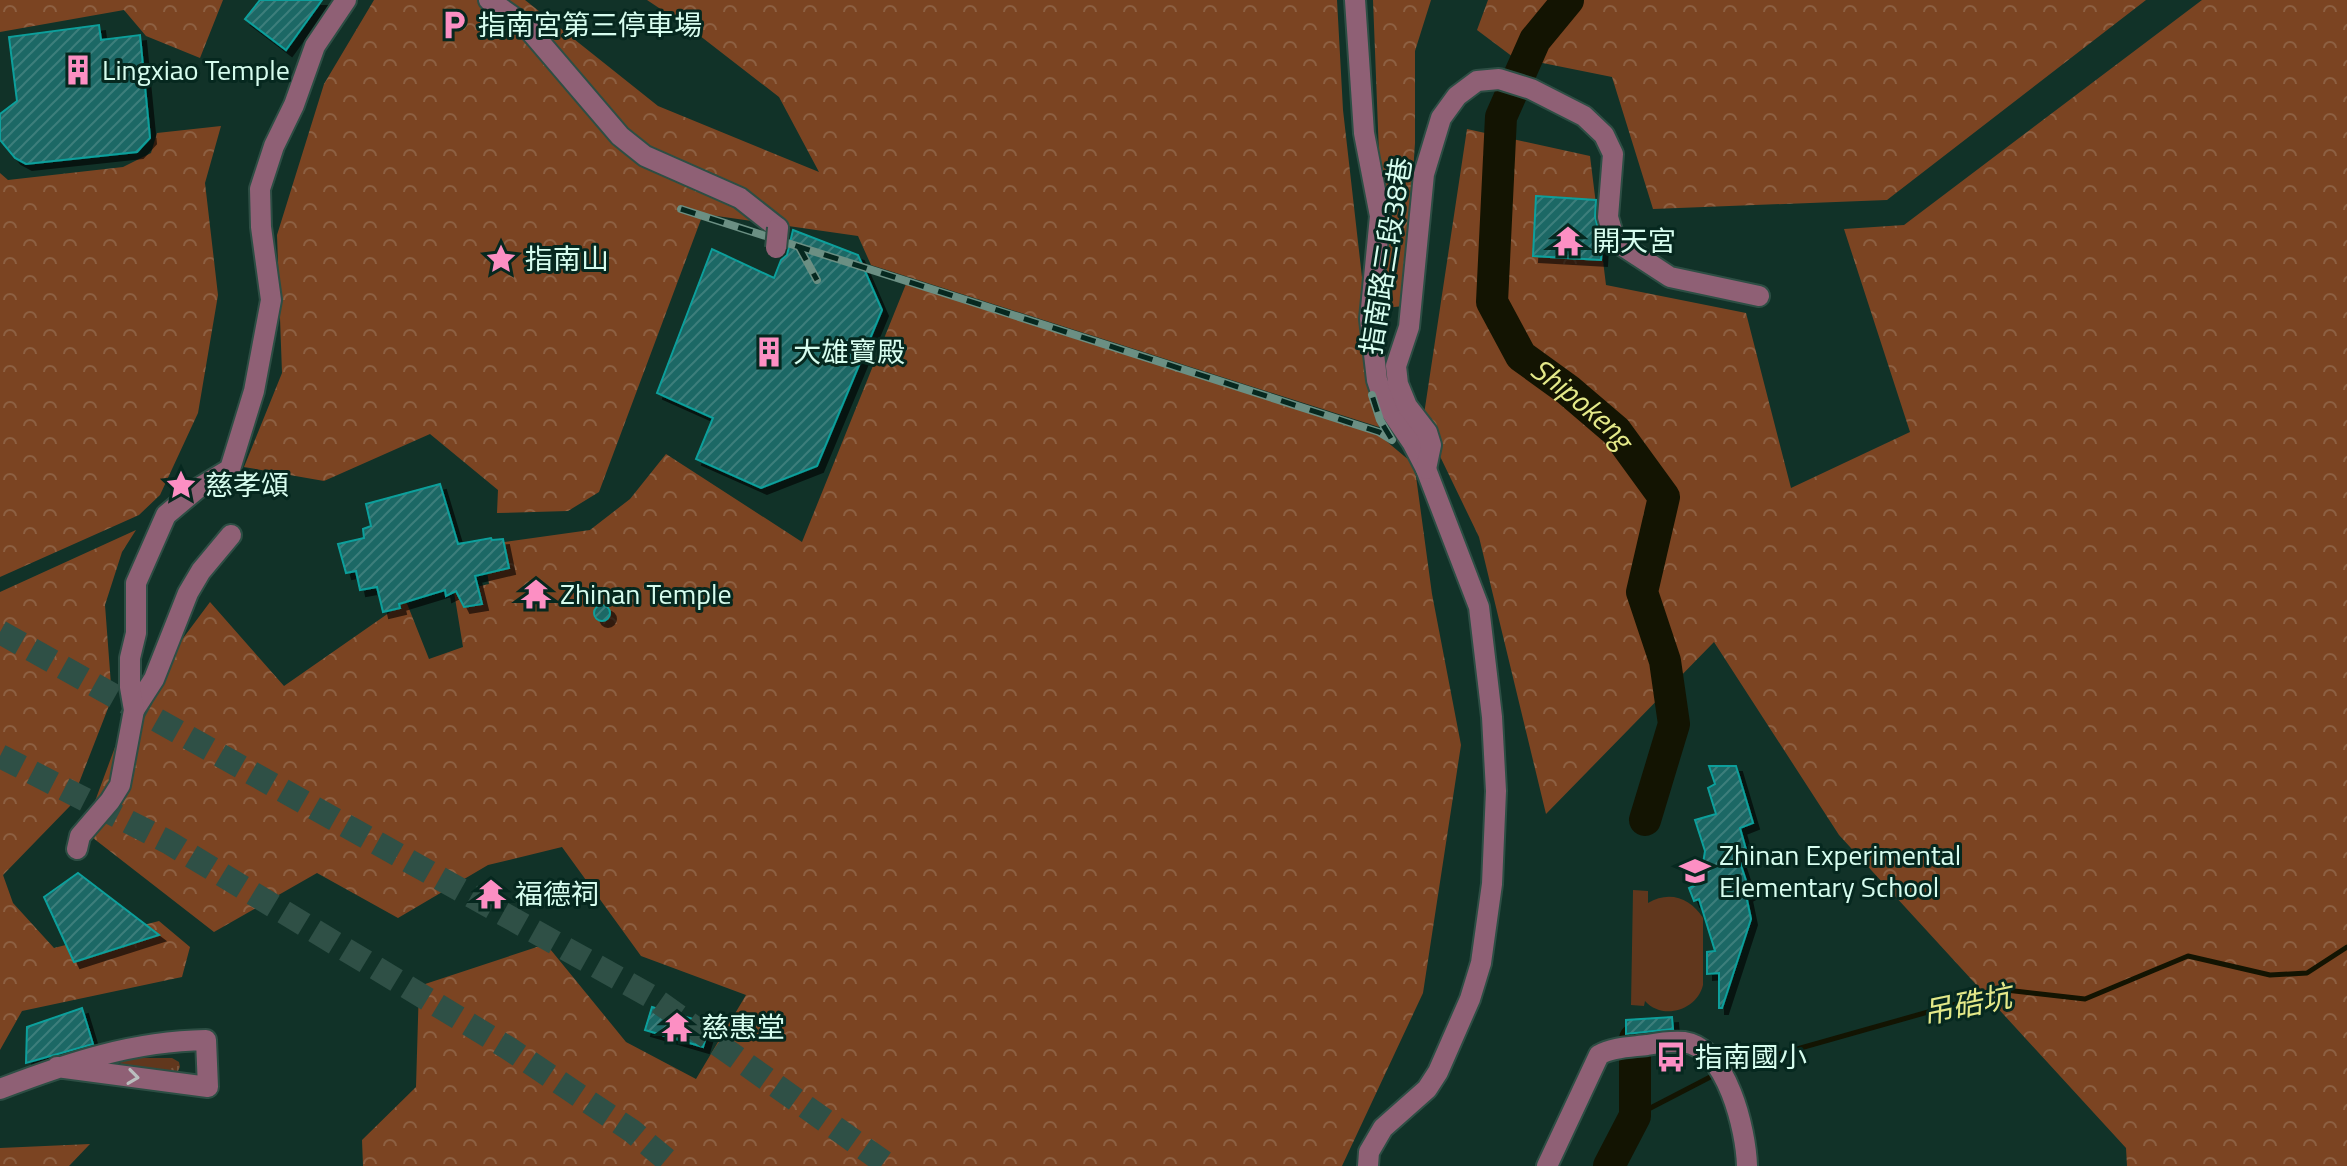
<svg xmlns="http://www.w3.org/2000/svg" width="2347" height="1166" font-family="'Titillium Web','Noto Sans TC',sans-serif">
<style>
.grass{fill:url(#grass-tufts)}
.forest{fill:url(#forest-crowns)}
.park{fill:#61371d}
.lines{fill:none;stroke-linecap:round;stroke-linejoin:round}
.stream{stroke:#131402;stroke-width:5}
.river{stroke:#131402;stroke-width:32}
.building{fill:url(#building-hatch);stroke:#0b9f9b;stroke-width:2;filter:url(#shadow)}
.highway-tunnel{stroke:#2f5046;stroke-width:24;stroke-dasharray:24 12;stroke-linecap:butt}
.minor-casing{stroke:#2d4e44;stroke-width:24}
.minor{stroke:#8f6075;stroke-width:20}
.rail-casing{stroke:#6b8f83;stroke-width:8}
.rail{stroke:#06281f;stroke-width:5;stroke-dasharray:15;stroke-linecap:butt}
.minor-bridge-casing{stroke:#2d4e44;stroke-width:24;stroke-linecap:butt}
.minor-bridge{stroke:#8f6075;stroke-width:20}
.oneway{stroke:#babebe}
.labels{text-anchor:middle;stroke-width:6;stroke-linejoin:round;paint-order:stroke}
.poi-label{font-size:28px;fill:#d7fdef;stroke:#06281f;text-anchor:start}
.street-label{font-size:28px;fill:#d7fdef;stroke:#06281f}
.water-label{font-size:30px;font-style:italic;fill:#e4e989;stroke:#06281f}
</style>
<defs>
<pattern id="grass-tufts" width="24" height="20" patternUnits="userSpaceOnUse" patternTransform="scale(2)"><rect width="24" height="20" fill="#61371d"/><path d="M3 7l-1-3M5 7V3M7 7l1-3M15 17l-1-3M17 17v-4M19 17l1-3" fill="none" stroke="#77553e"/></pattern>
<pattern id="forest-crowns" width="20" height="18" patternUnits="userSpaceOnUse" patternTransform="scale(2)"><rect width="20" height="18" fill="#7b4422"/><path d="M2 6a3 3 0 1 1 6 0M12 15a3 3 0 1 1 6 0" fill="none" stroke="#8d6042"/></pattern>
<pattern id="building-hatch" width="6" height="6" patternUnits="userSpaceOnUse" patternTransform="scale(2)"><rect width="6" height="6" fill="#1c6865"/><path d="M-1 1l2-2M0 6l6-6M5 7l2-2" fill="none" stroke="#3c7e7b"/></pattern>
<filter id="shadow"><feDropShadow dx="6" dy="6" stdDeviation="0" flood-color="#0009"/></filter>
</defs>
<rect width="100%" height="100%" fill="#113228"/>
<path class="grass" d="M124 1058H172L179 1062 180 1067 177 1073 122 1067 120 1062Z"/>
<g class="forest">
<path d="M0 0H223L200 58 146 36 124 10 0 32Z"/>
<path d="M374 0H525L658 106 819 172 779 97 695 32 647 0H1337L1343 110 1379 427 871 265 858 236 703 214 599 492 568 511 497 513 498 490 430 434 324 481 244 467 282 373 277 235 324 84Z"/>
<path d="M1373 0H1431L1415 51V143L1404 306 1385 308Z"/>
<path d="M1488 0H2146L1887 200 1653 209 1612 77 1513 57 1477 30Z"/>
<path d="M2202 0H2347V1166H2127L2126 1148 1839 835 1714 642 1546 814 1479 537 1423 421 1467 129 1590 156 1606 285 1746 313 1791 488 1910 432 1844 229 1904 225Z"/>
<path d="M221 126 205 183 218 295 198 413 160 495 139 515 0 577V173L8 180 123 167 151 153 157 133Z"/>
<path d="M906 284 1379 435 1410 461 1415 469 1432 594 1461 745 1423 993 1342 1166H363L362 1140 416 1087 419 986 546 944 626 1042 696 1079 746 995 641 956 562 847 488 865 398 918 317 873 214 932 84 831 128 712 210 602 284 686 406 601 429 659 463 647 454 592 489 584 483 545 590 530 630 499 666 454 802 542Z"/>
<path d="M136 530 122 552 105 605 112 698 70 806 3 875 13 903 54 948 159 921 190 947 182 977 22 1011 0 1050V592Z"/>
<path d="M90 1144 69 1166H0V1148Z"/>
</g>
<path class="park" d="M1633 890 1648 891V903C1669 890 1691 898 1703 918V985C1697 1010 1663 1021 1645 1001L1644 1006 1631 1005Z"/>
<g class="lines">
<g class="stream">
<path d="M1726 1069 2006 990 2085 999 2188 956 2270 975 2307 973 2347 947"/>
<path d="M1635 1116 1718 1073"/>
</g>
<g class="river">
<path id="s1" d="M1568 0 1535 40 1501 117 1492 302 1521 356 1568 390 1616 431 1664 497 1642 592 1665 661 1674 724 1645 820"/>
<path d="M1609 1166 1635 1116V1039"/>
</g>
</g>
<g class="building">
<path d="M260 0H322L286 50 245 19Z"/>
<path d="M99 25 101 40 140 35 150 138 137 152 26 164 15 158 0 140V114L17 101 9 37Z"/>
<path d="M1536 196 1596 200 1595 217 1602 243 1601 260 1533 256Z"/>
<path d="M793 230 858 255 882 310 817 466 761 488 696 459 713 418 657 393 712 249 774 278 781 260 787 255Z"/>
<path d="M440 484 458 544 491 538 492 540 503 539 509 568 475 576 482 604 464 607 456 591 446 596 445 590 399 604 400 608 383 612 377 587 360 590 356 571 346 573 338 544 364 538 363 529 371 526 366 504Z"/>
<circle cx="602" cy="613" r="8"/>
<path d="M1709 766H1736L1753 823 1740 828 1747 853 1738 856 1750 893 1746 895 1751 919 1722 1008H1719V973L1707 974V952L1715 951 1699 899 1694 901 1689 888 1700 883 1705 851 1695 820 1716 814 1708 788 1715 784Z"/>
<path d="M78 873 159 935 74 962 44 897Z"/>
<path d="M652 1007 710 1024 703 1047 645 1030Z"/>
<path d="M82 1008 93 1044 26 1063 27 1027Z"/>
<path d="M1672 1017 1673 1029 1626 1034V1020Z"/>
</g>
<g class="lines">
<g class="highway-tunnel">
<path d="M0 632 650 996 889 1166"/>
<path d="M0 756 168 842 508 1048 632 1131 674 1166"/>
</g>
<g class="minor-casing">
<g id="minor">
<path d="M489 0 526 26 620 136 645 156 740 198 778 228"/>
<path d="M1355 0 1364 133 1380 216 1370 319 1377 380 1384 401 1412 442 1426 469 1479 607 1492 717 1496 791 1492 884 1481 963 1470 999 1438 1072 1427 1089 1383 1128 1369 1152 1368 1166"/>
<path d="M1426 469 1431 445 1427 432 1407 406 1398 384 1396 366 1409 327 1424 174 1441 118 1457 96 1477 81 1499 79 1531 89 1584 116 1604 135 1613 154 1608 217 1615 241 1670 277 1759 296"/>
<path d="M134 710 154 679 188 593 201 571 231 535"/>
<path d="M77 849 80 836 110 801 120 785 134 710 130 687V658L136 633V583L166 515 197 489 230 469 254 391 271 300 261 227 260 189 274 146 294 105 315 46 346 0"/>
<path d="M0 1089C68 1063 133 1041 206 1040L208 1087 57 1067"/>
<path d="M1547 1166 1599 1055C1612 1047 1632 1047 1647 1045 1658 1043 1672 1041 1684 1042 1727 1048 1746 1130 1747 1166"/>
</g>
</g>
<use href="#minor" class="minor"/>
<g class="rail-casing">
<g id="rail">
<path d="M681 209 1379 432 1392 440 1380 420 1372 395"/>
<path d="M799 247 817 280"/>
</g>
</g>
<use href="#rail" class="rail"/>
<g class="minor-bridge-casing">
<path id="minor-bridge" d="M776 248 778 228"/>
</g>
<use href="#minor-bridge" class="minor-bridge"/>
</g>
<defs><path id="oneway-chevron" d="M-2-3.5L2.5 0L-2 3.5" fill="none" stroke-width="1.6" stroke-linecap="round" stroke-linejoin="round" transform="scale(2)"/></defs>
<use class="oneway" href="#oneway-chevron" transform="translate(133 1077) rotate(8)"/>
<defs>
<g id="parking-bare" transform="scale(2.4)"><path d="M-3.5-5.5H1a3.5 3.5 0 0 1 0 7H-1V5.5H-3.5ZM-1-3.4V-.6H.8a1.4 1.4 0 0 0 0-2.8Z" fill="#fc8fc3" stroke="#06281f" stroke-width="2.5" paint-order="stroke"/></g>
<g id="building-bare" transform="scale(2.4)"><path d="M-4-6H4V6H1V3H-1V6H-4ZM-2.5-4.3h1.7v1.8h-1.7ZM.8-4.3h1.7v1.8H.8ZM-2.5-1h1.7V.8h-1.7ZM.8-1h1.7V.8H.8Z" fill="#fc8fc3" stroke="#06281f" stroke-width="2.5" paint-order="stroke"/></g>
<g id="temple-bare" transform="scale(2.4)"><path d="M0-6L5-2H3V0L6.5 2.5H4V6H1.5V3h-3V6H-4V2.5H-6.5L-3 0V-2H-5Z" fill="#fc8fc3" stroke="#06281f" stroke-width="2.5" paint-order="stroke"/></g>
<g id="sight-bare" transform="scale(2.4)"><path d="M0-6L1.8-2.2L6-1.7L2.9 1.2L3.7 5.4L0 3.3L-3.7 5.4L-2.9 1.2L-6-1.7L-1.8-2.2Z" fill="#fc8fc3" stroke="#06281f" stroke-width="2.5" paint-order="stroke"/></g>
<g id="school-bare" transform="scale(2.4)"><path d="M0-5L7-2L0 1L-7-2ZM-4 1L0 2.5L4 1V4Q0 6-4 4Z" fill="#fc8fc3" stroke="#06281f" stroke-width="2.5" paint-order="stroke"/></g>
<g id="bus-bare" transform="scale(2.4)"><path d="M-5-6H5V4H4V6H2V4H-2V6H-4V4H-5ZM-3.5-4V0h7V-4ZM-3.5 1.2v1.5H-2V1.2ZM2 1.2v1.5H3.5V1.2Z" fill="#fc8fc3" stroke="#06281f" stroke-width="2.5" paint-order="stroke"/></g>
</defs>
<g fill-rule="evenodd">
<use href="#parking-bare" x="454" y="25"/>
<use href="#building-bare" x="78" y="70"/>
<use href="#temple-bare" x="1568" y="241"/>
<use href="#sight-bare" x="501" y="259"/>
<use href="#building-bare" x="769" y="352"/>
<use href="#sight-bare" x="181" y="485"/>
<use href="#temple-bare" x="536" y="594"/>
<use href="#school-bare" x="1695" y="871"/>
<use href="#temple-bare" x="491" y="894"/>
<use href="#temple-bare" x="677" y="1027"/>
<use href="#bus-bare" x="1671" y="1057"/>
</g>
<g class="labels">
<g class="poi-label">
<text x="478" y="35">指南宮第三停車場</text>
<text x="102" y="80">Lingxiao Temple</text>
<text x="1592" y="251">開天宮</text>
<text x="525" y="269">指南山</text>
<text x="793" y="362">大雄寶殿</text>
<text x="205" y="495">慈孝頌</text>
<text x="560" y="604">Zhinan Temple</text>
<text x="1719" y="865">Zhinan Experimental<tspan x="1719" dy="32">Elementary School</tspan></text>
<text x="515" y="904">福德祠</text>
<text x="701" y="1037">慈惠堂</text>
<text x="1695" y="1067">指南國小</text>
</g>
<g class="street-label">
<text transform="translate(1386 256) rotate(-81)" y="10">指南路三段38巷</text>
</g>
<g class="water-label">
<text dy="10" stroke="none"><textPath href="#s1" startOffset="460">Shipokeng</textPath></text>
<text transform="translate(1967 1005) rotate(-12)" y="10">吊硞坑</text>
</g>
</g>
</svg>
